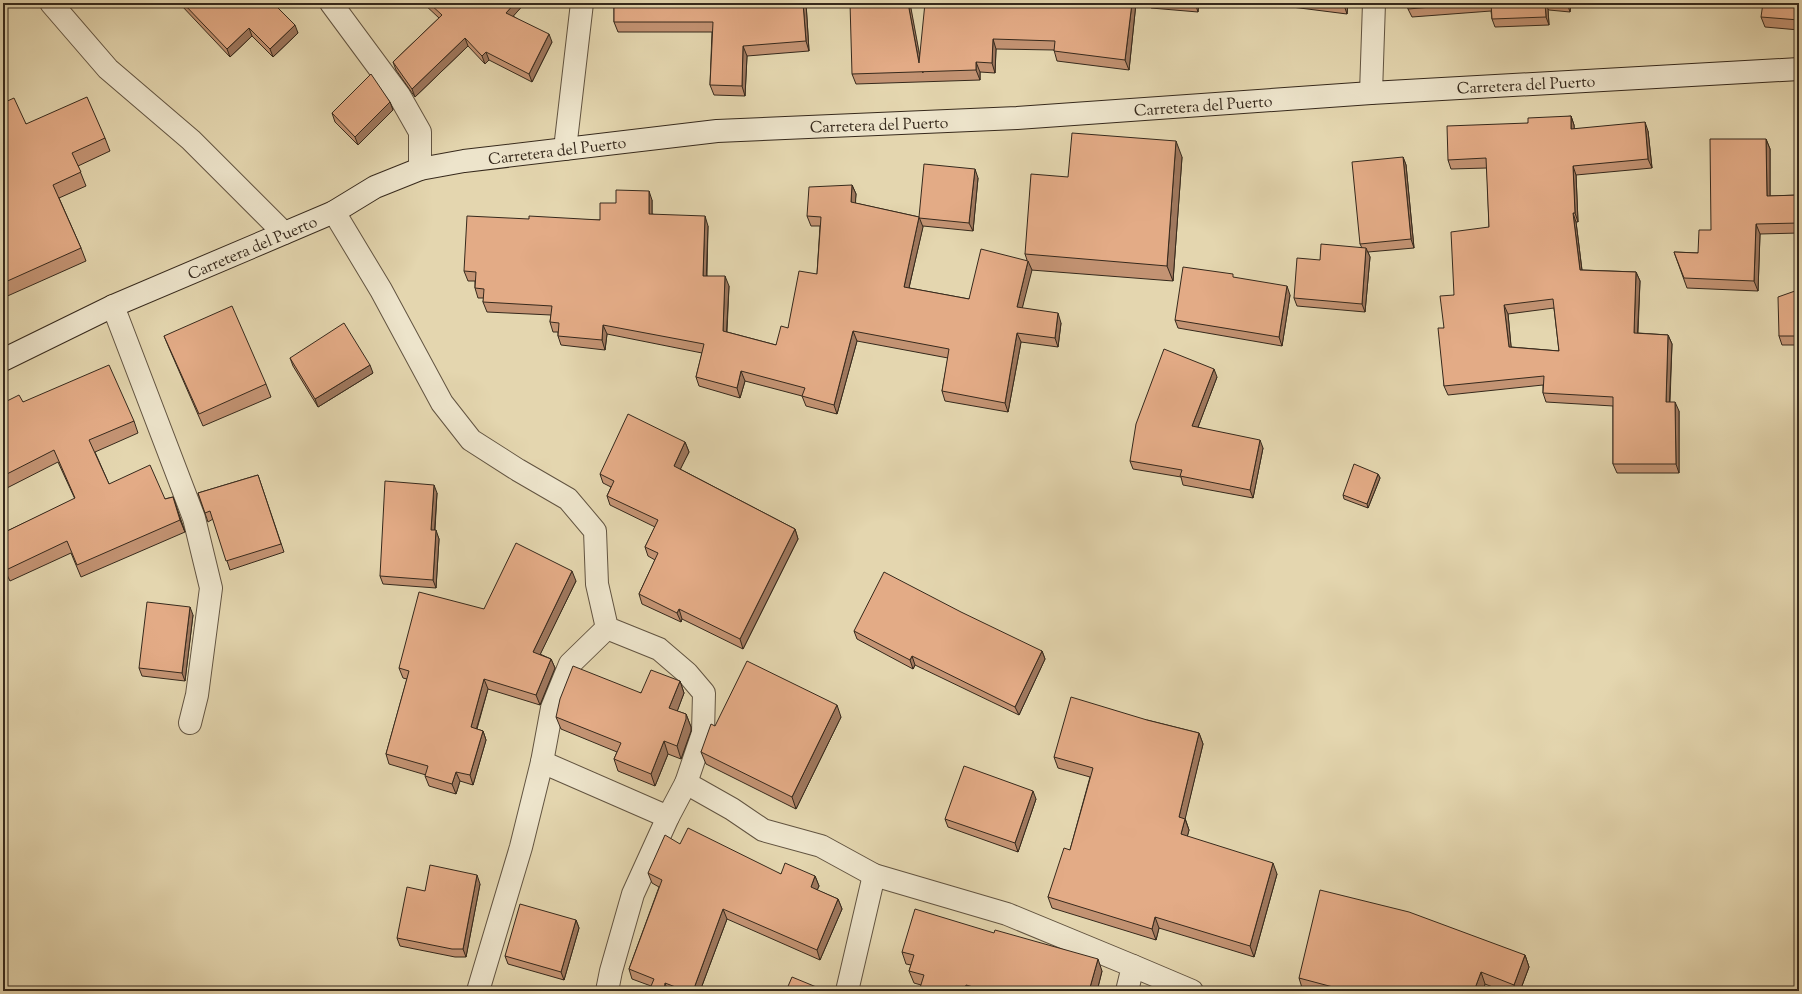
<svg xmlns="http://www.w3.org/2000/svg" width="1802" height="994" font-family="'Sorts Mill Goudy',serif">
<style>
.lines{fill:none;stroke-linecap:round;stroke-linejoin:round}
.minor-casing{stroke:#625441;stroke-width:24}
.secondary-casing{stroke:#36291c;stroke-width:24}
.minor{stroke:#ede4cb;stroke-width:22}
.secondary{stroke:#ede4cb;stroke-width:22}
.wall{fill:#c39373;stroke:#36291c;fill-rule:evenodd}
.shaded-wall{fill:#9f785e;stroke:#36291c}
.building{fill:#e3ab86;stroke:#36291c;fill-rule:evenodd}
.labels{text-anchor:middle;stroke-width:4;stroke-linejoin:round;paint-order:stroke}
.street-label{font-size:16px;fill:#36291c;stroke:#ede4cb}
</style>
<rect width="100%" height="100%" fill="#e4d6af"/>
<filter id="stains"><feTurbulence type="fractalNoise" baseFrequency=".005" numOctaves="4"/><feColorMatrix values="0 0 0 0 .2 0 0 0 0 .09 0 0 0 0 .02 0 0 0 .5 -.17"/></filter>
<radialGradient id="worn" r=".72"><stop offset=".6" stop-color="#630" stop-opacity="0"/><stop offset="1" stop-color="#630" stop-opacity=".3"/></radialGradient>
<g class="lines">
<g class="minor-casing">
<g id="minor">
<path d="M51 3 108 69 191 140 284 233"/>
<path d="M331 3 399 95 420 132V169"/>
<path d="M1371 93 1374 3"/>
<path d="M565 149 582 3"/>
<path d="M334 212 381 290 442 403 471 440 518 470 568 499 595 531 597 584 607 628 659 649 687 673 704 693 703 733 686 783 732 809 763 830 821 846 874 875 1007 914 1133 966 1127 991"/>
<path d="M113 306 194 518 211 588 197 695 190 723"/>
<path d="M542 762 668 817 686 783"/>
<path d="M1133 966 1192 991"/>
<path d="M478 991 521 847 542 762 552 708 570 664 607 628"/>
<path d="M607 991 611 971 633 894 668 817"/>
<path d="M847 991 874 875"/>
</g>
</g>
<g class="secondary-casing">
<path id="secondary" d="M3 360 113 306 334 212 375 187 420 169 464 161 717 131 1017 118 1371 93 1799 69"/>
</g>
<use href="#minor" class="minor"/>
<use href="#secondary" class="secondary"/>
</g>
<g class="wall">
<path d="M180 3H281L277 7 298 33 273 57 252 36 230 57 181 5Z"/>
<path d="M423 3H525L513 16 552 42 532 82 489 60 485 64 468 46 415 97 396 70 393 62 439 18Z"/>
<path d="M614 3H806L809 51 747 56 745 96 714 95 710 85 712 32H618L614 22Z"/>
<path d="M1136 3 1129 70 1057 61 1054 50 996 49 995 73 980 72V80L856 84 852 74 920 56Z"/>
<path d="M1149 3H1199L1198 12 1151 8Z"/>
<path d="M1275 3H1348L1347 14 1276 5Z"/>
<path d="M1408 3H1571L1570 12 1549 10 1548 9 1549 25 1495 27 1492 19 1491 11 1412 17 1408 9Z"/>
<path d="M1799 3V30L1765 27 1761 17Z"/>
<path d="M390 102 393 110 358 145 335 122 332 113Z"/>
<path d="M3 103 26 124 105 138 110 151 78 166 86 186 59 198 81 248 86 261 3 298Z"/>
<path d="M1571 116 1574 125V129L1648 131 1652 168 1576 175 1578 222H1576L1582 270 1636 272 1640 281 1638 333 1668 335 1672 344 1670 402 1679 411V473H1617L1613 464V406L1546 402 1543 393V385L1448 395 1444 386V328L1454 295 1489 227 1487 168 1451 169 1448 160 1528 123ZM1554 308 1559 351 1511 347 1508 314Z"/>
<path d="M1766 139 1770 149V196L1799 195V233L1760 234 1758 291 1687 288 1674 252 1698 253Z"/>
<path d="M1182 157 1173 281 1031 270 1022 308 1061 323 1058 347 1021 342 1008 412 945 401 942 391 948 358 857 341 837 414 806 406 802 396 745 381 740 398 699 386 696 377 702 353 607 334 605 350 561 345 558 336V332H553L550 322 551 315 487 312 483 302 484 298H478L475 288V281H468L464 271 529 219 600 220 616 203 652 200V214L708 226 707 276 729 286 727 332 776 345 788 328 817 274 820 226H811L807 216 852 185 856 194 855 203 919 217 978 178 973 231 923 226 909 288 969 299 1027 260 1025 254 1068 177Z"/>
<path d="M1403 157 1406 165 1414 248 1368 252 1370 257 1365 312 1297 306 1294 298 1320 260 1362 248 1360 244Z"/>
<path d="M1234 278 1290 295 1282 346 1178 328 1175 320Z"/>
<path d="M1799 291V345H1782L1779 336Z"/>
<path d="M164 336 266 384 271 397 203 426 169 348Z"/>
<path d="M290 358 373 373 318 407 293 366Z"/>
<path d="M1217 377 1198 427 1263 448 1253 498 1183 485 1181 477 1133 469 1130 461Z"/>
<path d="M23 402 134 421 138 433 95 452 109 484 165 499 173 497 185 532 81 577 71 553 10 581 3 567V533L75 499 58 462 3 490V403Z"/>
<path d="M685 442 689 452 680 469 795 529 798 539 743 649 682 619 681 622 642 604 639 594 655 560 648 556 645 547 655 527 610 505 607 496 611 487 603 483 600 474Z"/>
<path d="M1378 474 1380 478 1368 508 1344 499 1343 495Z"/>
<path d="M258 475 284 552 230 570 213 519 208 522 198 493Z"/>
<path d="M437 493 435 530 439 539 436 588 383 584 380 576Z"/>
<path d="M576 581 540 654 551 659 555 668 540 705 488 689 477 729 483 731 486 740 473 785 460 781 456 794 429 786 425 776 426 775 389 764 386 754 407 679 403 678 399 668 484 609Z"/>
<path d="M193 615 185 681 142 676 139 668Z"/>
<path d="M854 631 1042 651 1045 659 1019 715 915 665 913 669 857 639Z"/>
<path d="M680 681 684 693 677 711 686 714 691 727V731L681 759 668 754 655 786 618 771 614 759 617 752 561 729 556 717Z"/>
<path d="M841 717 796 809 706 764 701 752 715 726Z"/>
<path d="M1147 720 1199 733 1203 744 1185 818 1189 830 1187 837 1277 874 1254 957 1159 928 1156 940 1052 908 1048 897 1070 850 1090 777 1058 768 1054 757Z"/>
<path d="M1036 799 1018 852 948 827 945 819Z"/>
<path d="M680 844 781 874 815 876 819 886 817 890 838 899 842 909 820 960 727 919 700 991H649L651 986 632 979 629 969 659 887 652 883 648 873Z"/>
<path d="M480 884 466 957H455L400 946 397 938Z"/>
<path d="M576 920 579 928 564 980 508 964 505 956Z"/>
<path d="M902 952 1102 971 1097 991H919L921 985 914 983 909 971 911 965 906 964Z"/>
<path d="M1525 955 1529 967 1520 991H1503L1485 984 1483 991H1303L1299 978Z"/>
</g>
<g class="shaded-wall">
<path d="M272 3H281L274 9Z"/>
<path d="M515 3H525L509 21 506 13Z"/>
<path d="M803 3H806L809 51 806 41Z"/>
<path d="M908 3H910L923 73 919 63Z"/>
<path d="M1132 3H1136L1129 70 1125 60Z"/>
<path d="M1195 3H1199L1198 12Z"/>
<path d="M1344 3H1348L1347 14 1344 5Z"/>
<path d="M1545 3H1546L1548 9 1549 25 1546 17Z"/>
<path d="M1567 3H1571L1570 12Z"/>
<path d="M295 25 298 33 273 57 270 49Z"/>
<path d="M249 28 252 36 230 57 227 49Z"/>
<path d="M549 34 552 42 532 82 529 74Z"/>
<path d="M465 38 468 46 415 97 412 89Z"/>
<path d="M993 39 996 49 995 73 992 63Z"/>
<path d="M743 46 747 56 745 96 742 86Z"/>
<path d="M486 52 489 60 485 64 482 56Z"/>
<path d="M976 62 980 72V80L976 70Z"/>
<path d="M390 102 393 110 358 145 355 137Z"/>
<path d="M1571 116 1574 125 1575 138 1571 129Z"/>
<path d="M1645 122 1648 131 1652 168 1648 159Z"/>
<path d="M1766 139 1770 149V206L1767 196Z"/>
<path d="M1176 141 1182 157 1173 281 1167 266Z"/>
<path d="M1403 157 1406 165 1414 248 1411 239Z"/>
<path d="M1573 166 1576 175 1578 222 1575 213Z"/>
<path d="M975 169 978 178 973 231 969 223Z"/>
<path d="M852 185 856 194 855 211 851 202Z"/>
<path d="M649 191 652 200V223L649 214Z"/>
<path d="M1573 213 1576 222 1583 279 1580 270Z"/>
<path d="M705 216 708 226 706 285 703 276Z"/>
<path d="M919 217 923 227 907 296 904 287Z"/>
<path d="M1756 224 1760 234 1758 291 1754 281Z"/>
<path d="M1366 248 1370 257 1365 312 1362 304Z"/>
<path d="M1028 261 1032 270 1020 317 1017 307Z"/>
<path d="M1636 272 1640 281 1637 342 1634 333Z"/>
<path d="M725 276 729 286 726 340 723 331Z"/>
<path d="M1287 286 1290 295 1282 346 1279 337Z"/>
<path d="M1504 305 1508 314 1512 356 1509 347Z"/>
<path d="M1058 313 1061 323 1058 347 1055 338Z"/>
<path d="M603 325 607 334 605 350 602 340Z"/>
<path d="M853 331 857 341 837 414 834 405Z"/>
<path d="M1017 333 1021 342 1008 412 1005 403Z"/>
<path d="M1668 335 1672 344 1669 411 1666 402Z"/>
<path d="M370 365 373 373 318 407 315 399Z"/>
<path d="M1214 369 1217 377 1195 435 1192 426Z"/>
<path d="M741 371 745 381 740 398 737 388Z"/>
<path d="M1675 402 1679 411V473L1676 464Z"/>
<path d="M1260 440 1263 448 1253 498 1250 490Z"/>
<path d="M685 442 689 452 677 476 674 466Z"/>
<path d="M1378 474 1380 478 1368 508 1367 504Z"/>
<path d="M434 485 437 493 434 538 431 530Z"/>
<path d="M173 497 177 509 185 532 180 520Z"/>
<path d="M795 529 798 539 743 649 740 639Z"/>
<path d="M436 530 439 539 436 588 433 580Z"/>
<path d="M572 571 576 581 537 661 533 652Z"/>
<path d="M190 607 193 615 185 681 182 673Z"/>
<path d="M679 609 682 619 681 622 677 613Z"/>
<path d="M1042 651 1045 659 1019 715 1015 707Z"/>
<path d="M912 656 915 665 913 669 910 660Z"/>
<path d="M551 659 555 668 540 705 536 695Z"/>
<path d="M484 679 488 689 474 737 471 727Z"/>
<path d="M680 681 684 693 674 720 669 708Z"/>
<path d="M837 705 841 717 796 809 792 797Z"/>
<path d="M686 714 691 727V731L681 759 677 746Z"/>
<path d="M483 731 486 740 473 785 470 775Z"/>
<path d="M1199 733 1203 744 1183 828 1179 817Z"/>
<path d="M664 741 668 754 655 786 651 774Z"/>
<path d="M456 772 460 781 456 794 452 784Z"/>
<path d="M1033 791 1036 799 1018 852 1015 843Z"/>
<path d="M1185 819 1189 830 1185 845 1181 834Z"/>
<path d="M1273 863 1277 874 1254 957 1250 946Z"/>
<path d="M477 875 480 884 466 957 463 949Z"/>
<path d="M815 876 819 886 814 897 811 887Z"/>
<path d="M838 899 842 909 820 960 817 950Z"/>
<path d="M723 909 727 919 700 991H693Z"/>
<path d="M1155 917 1159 928 1156 940 1152 929Z"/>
<path d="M576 920 579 928 564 980 561 972Z"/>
<path d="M1525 955 1529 967 1520 991H1516L1514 985Z"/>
<path d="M1098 959 1102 971 1097 991H1089Z"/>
<path d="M1481 972 1485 984 1483 991H1474Z"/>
<path d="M665 983 668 991H664Z"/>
<path d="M966 985 968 991H964Z"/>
</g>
<g class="building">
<path d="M183 3H273L295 25 270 49 249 28 227 49Z"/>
<path d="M429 3H515L506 13 549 34 529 74 486 52 482 56 465 38 412 89 393 62 442 15Z"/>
<path d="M614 3H803L806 41 743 46 742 86 710 85 713 22H614Z"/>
<path d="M850 3H908L919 63 925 3H1132L1125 60 1054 51 1055 41 993 39 992 63 976 62V70L852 74Z"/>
<path d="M1327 3H1344V5Z"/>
<path d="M1408 3H1479L1408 9Z"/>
<path d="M1491 3H1545L1546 17 1492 19Z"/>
<path d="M1763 3H1799V20L1761 17Z"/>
<path d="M371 74 390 102 355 137 332 113Z"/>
<path d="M87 97 105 138 72 153 81 172 53 185 81 248 3 283V103L14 98 26 124Z"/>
<path d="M1571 116V129L1645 122 1648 159 1573 166 1575 213H1573L1580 270 1636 272 1634 333 1668 335 1666 402H1675L1676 464H1613V397L1543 393 1544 376 1444 386 1438 328H1444L1440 296 1454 295 1451 232 1489 227 1486 158 1448 160 1447 126 1528 123V118ZM1553 299 1559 351 1509 347 1504 305Z"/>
<path d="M1072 133 1176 141 1167 266 1025 254 1031 174 1068 177Z"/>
<path d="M1710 139H1766L1767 196 1799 195V223L1756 224 1754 281 1684 278 1674 252 1698 253 1699 230H1711Z"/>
<path d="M1403 157 1411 239 1360 244 1352 162Z"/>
<path d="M924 164 975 169 969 223 919 218V217Z"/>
<path d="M852 185 851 202 919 217 904 287 969 299 981 249 1028 261 1017 307 1058 313 1055 338 1017 333 1005 403 942 391 949 349 853 331 834 405 802 396 805 388 741 371 737 388 696 377 704 344 603 325 602 340 558 336 559 323 550 322 552 306 483 302 484 289 475 288 476 272 464 271 467 216 529 219V216L600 220V203H616V190L649 191V214L705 216 703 276H725L723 331 776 345 781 326 788 328 799 271 817 274 821 217 807 216 809 187Z"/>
<path d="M1321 244 1366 248 1362 304 1294 298 1297 258 1320 260Z"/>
<path d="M1183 267 1233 274V277L1287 286 1279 337 1175 320Z"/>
<path d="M1795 291H1799V336H1779L1778 297Z"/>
<path d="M232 306 266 384 199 414 164 336Z"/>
<path d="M344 323 370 365 315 399 290 358Z"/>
<path d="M1164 349 1214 369 1192 426 1260 440 1250 490 1180 476 1182 470 1130 461 1136 424Z"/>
<path d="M109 365 134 421 89 440 109 484 150 465 165 499 173 497 180 520 77 565 67 541 6 570 3 564V533L75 498 54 450 3 476V403L19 395 23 402Z"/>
<path d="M628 414 685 442 674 466 795 529 740 639 679 609 677 613 639 594 658 553 645 547 658 520 607 496 614 481 600 474Z"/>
<path d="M1354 464 1378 474 1367 504 1343 495Z"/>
<path d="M258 475 281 544 226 561 210 511 205 513 198 493Z"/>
<path d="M385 481 434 485 431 530H436L433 580 380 576Z"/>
<path d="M516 543 572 571 533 652 551 659 536 695 484 679 471 727 483 731 470 775 456 772 452 784 425 776 428 766 386 754 409 671 399 668 419 592 484 609Z"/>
<path d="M884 572 961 612 1042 651 1015 707 912 656 910 660 854 631Z"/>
<path d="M147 602 190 607 182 673 139 668Z"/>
<path d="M747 661 837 705 792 797 701 752 711 724 715 726Z"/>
<path d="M573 666 641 693 651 670 680 681 669 708 686 714V719L677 746 664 741 651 774 614 759 621 743 556 717 560 699Z"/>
<path d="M1071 697 1147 720 1199 733 1179 817 1185 819 1181 834 1273 863 1250 946 1155 917 1152 929 1048 897 1064 848 1070 850 1093 768 1054 757Z"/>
<path d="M964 766 1033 791 1015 843 945 819Z"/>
<path d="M688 828 781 874 785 863 815 876 811 887 838 899 817 950 723 909 693 991H686L665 983 664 991H649L654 979 629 969 662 880 648 873 665 835 680 844Z"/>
<path d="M430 865 477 875 463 949H452L397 938 407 887 425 891Z"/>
<path d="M1320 890 1409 912 1525 955 1514 985 1481 972 1474 991H1348L1299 978Z"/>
<path d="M520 904 576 920 561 972 505 956Z"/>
<path d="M915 909 994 933 995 930 1098 959 1089 991H988L966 985 964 991H919L924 975 909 971 914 955 902 952Z"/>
<path d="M792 977 826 991H786Z"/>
</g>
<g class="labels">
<g class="street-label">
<text transform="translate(1526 84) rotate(-3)" y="6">Carretera del Puerto</text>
<text transform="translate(1203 105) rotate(-4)" y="6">Carretera del Puerto</text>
<text transform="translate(879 124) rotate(-2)" y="6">Carretera del Puerto</text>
<text transform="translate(557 150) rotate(-7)" y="6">Carretera del Puerto</text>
<text transform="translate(252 247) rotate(-23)" y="6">Carretera del Puerto</text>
</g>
</g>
<rect width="1802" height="994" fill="none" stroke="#e4d6af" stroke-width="16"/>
<rect x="4" y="4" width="1794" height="986" fill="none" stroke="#36291c" stroke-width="2"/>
<rect x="8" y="8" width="1786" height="978" fill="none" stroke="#36291c"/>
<rect width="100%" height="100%" filter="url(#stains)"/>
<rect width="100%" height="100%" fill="url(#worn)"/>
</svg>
